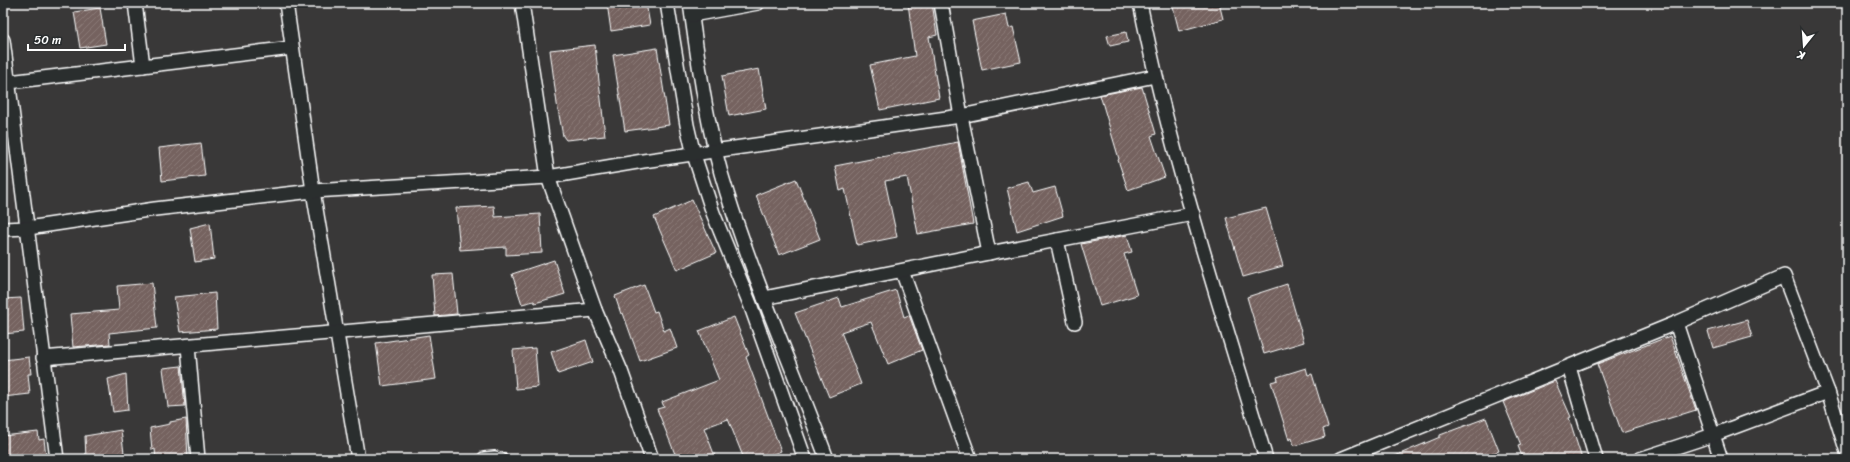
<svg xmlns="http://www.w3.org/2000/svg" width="1850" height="462" font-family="Sriracha,sans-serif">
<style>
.building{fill:url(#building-hatch);stroke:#fff}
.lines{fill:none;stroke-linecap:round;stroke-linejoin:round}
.minor-casing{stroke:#fff;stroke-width:16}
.minor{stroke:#2a2d2e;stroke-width:13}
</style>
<defs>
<pattern id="building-hatch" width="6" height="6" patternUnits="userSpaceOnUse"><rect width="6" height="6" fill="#75625e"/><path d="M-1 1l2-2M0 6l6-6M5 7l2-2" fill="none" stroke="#8a7a76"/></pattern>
</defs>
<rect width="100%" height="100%" fill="#393838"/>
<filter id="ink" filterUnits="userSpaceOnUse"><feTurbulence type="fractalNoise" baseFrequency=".025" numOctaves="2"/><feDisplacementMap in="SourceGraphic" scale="8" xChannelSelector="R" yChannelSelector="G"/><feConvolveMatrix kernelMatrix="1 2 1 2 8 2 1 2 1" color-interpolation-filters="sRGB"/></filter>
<g filter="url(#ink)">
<g class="building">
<path d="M607 3H646L650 25 611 31Z"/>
<path d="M908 3H932L937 35 929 37 939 98 880 110 870 65 915 56Z"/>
<path d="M1172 3H1219L1223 19 1179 31Z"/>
<path d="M100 8 106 44 80 48 74 12Z"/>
<path d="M1006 14 1009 28 1013 27 1021 62 982 70 972 21Z"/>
<path d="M1126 32 1128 42 1110 46 1107 36Z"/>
<path d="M595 45 605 136 566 140 563 136 557 104 550 50Z"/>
<path d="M657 48 669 125 625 131 613 55Z"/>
<path d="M759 69 766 109 729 116 722 76Z"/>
<path d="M1142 87 1156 134 1151 136 1165 177 1128 190 1118 160 1119 159 1100 95Z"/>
<path d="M958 142 973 224 918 234 907 177 885 181 897 237 857 245 845 189 840 191 835 166Z"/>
<path d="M201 143 205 176 162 181 159 148Z"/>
<path d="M796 179 820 239 779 255 756 195Z"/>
<path d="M1029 182 1033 193 1055 187 1063 216 1017 231 1007 188Z"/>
<path d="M692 200 716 253 677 270 654 217Z"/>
<path d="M494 206 495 217 540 214 542 253 506 255V247L460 250 456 208Z"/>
<path d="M1266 208 1283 266 1243 277 1226 218Z"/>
<path d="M210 223 214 259 195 262 190 228Z"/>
<path d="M1127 235 1132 252 1124 254 1137 295 1100 306 1081 244Z"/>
<path d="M554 260 565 294 535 303 534 301 522 304 512 274Z"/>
<path d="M453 274 457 314 435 316 432 275Z"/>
<path d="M152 283 157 328 109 333 110 344 73 347 70 314 119 310 117 286Z"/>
<path d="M1287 284 1304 342 1264 354 1247 297Z"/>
<path d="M644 285 654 312 657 311 664 331 670 328 677 348 640 361 623 313 621 314 615 296Z"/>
<path d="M896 290 904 317 909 315 922 350 888 364 871 322 841 332 861 384 829 397 795 313 839 298 842 307Z"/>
<path d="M215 293 217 329 180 332 174 297Z"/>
<path d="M21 298 24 332 3 334V299Z"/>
<path d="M734 317 749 355 746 357 781 451 762 459H744L728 419 704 428 716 459H677L657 409 664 407 662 402 719 380 699 331Z"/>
<path d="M1747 320 1752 337 1713 348 1708 331Z"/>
<path d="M429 335 436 379 382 386 376 343Z"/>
<path d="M1670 336 1696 410 1622 433 1597 364Z"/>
<path d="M586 340 593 362 558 374 551 352Z"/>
<path d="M535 348 538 387 516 389 513 350Z"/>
<path d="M29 357 31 374H28L30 394 3 397V360Z"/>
<path d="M181 366 185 406 168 407 163 368Z"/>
<path d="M1306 368 1308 375 1312 374 1328 427 1323 429 1325 437 1294 446 1292 438 1289 440 1271 382 1278 380 1277 377Z"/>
<path d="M126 374 128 410 113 412 108 379Z"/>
<path d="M1555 381 1571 417 1569 418 1582 459H1523L1518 446 1521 445 1503 402Z"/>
<path d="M1486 418 1499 451 1476 459H1388L1440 437V435Z"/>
<path d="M186 419 188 459H156L155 449 152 450 150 428 170 424V422Z"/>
<path d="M121 430 124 453 86 458 85 436Z"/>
<path d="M38 432 39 440 44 439 46 456 41 457V459H4L3 436Z"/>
</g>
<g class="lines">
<g class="minor-casing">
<g id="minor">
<path d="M135 3 143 66"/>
<path d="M286 3 313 191 358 459"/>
<path d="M522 3 548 177 595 310 621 371 652 459"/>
<path d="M667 3 687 125 694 155 713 213 750 304 805 459"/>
<path d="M690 3C699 67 707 131 727 193 755 283 794 370 827 459"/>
<path d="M941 3 961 116 989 253"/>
<path d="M1140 3C1171 158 1221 308 1266 459"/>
<path d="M692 15 758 3"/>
<path d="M3 40 57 459"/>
<path d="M9 82 292 48"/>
<path d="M3 229 28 228 155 209 313 191 548 177 643 161 961 116 1155 76"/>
<path d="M1057 240 1075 322"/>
<path d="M902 271 970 459"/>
<path d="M764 298 989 253 1193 214"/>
<path d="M1676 323 1721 459"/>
<path d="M188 346 198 459"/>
<path d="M43 358 595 310"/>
<path d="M1569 367 1596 459"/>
<path d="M484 459 495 458 500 459"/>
<path d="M1341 459 1676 323 1784 276 1828 392 1847 452"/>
<path d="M1640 459 1713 435 1828 392"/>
</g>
</g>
<use href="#minor" class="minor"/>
</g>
</g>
<rect width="1850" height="462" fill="none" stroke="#2a2d2e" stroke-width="16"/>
<rect x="8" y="8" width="1834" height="446" fill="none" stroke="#fff" stroke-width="1.5" filter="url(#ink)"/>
<g transform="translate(1804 46) rotate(197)" stroke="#2a2d2e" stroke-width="3" paint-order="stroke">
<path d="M0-3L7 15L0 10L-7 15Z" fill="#ffffff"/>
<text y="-6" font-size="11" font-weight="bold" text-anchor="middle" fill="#ffffff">K</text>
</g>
<path d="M28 44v6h97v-6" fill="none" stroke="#ffffff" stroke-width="2"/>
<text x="34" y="44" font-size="12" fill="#ffffff" stroke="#2a2d2e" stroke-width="3" paint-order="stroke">50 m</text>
</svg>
